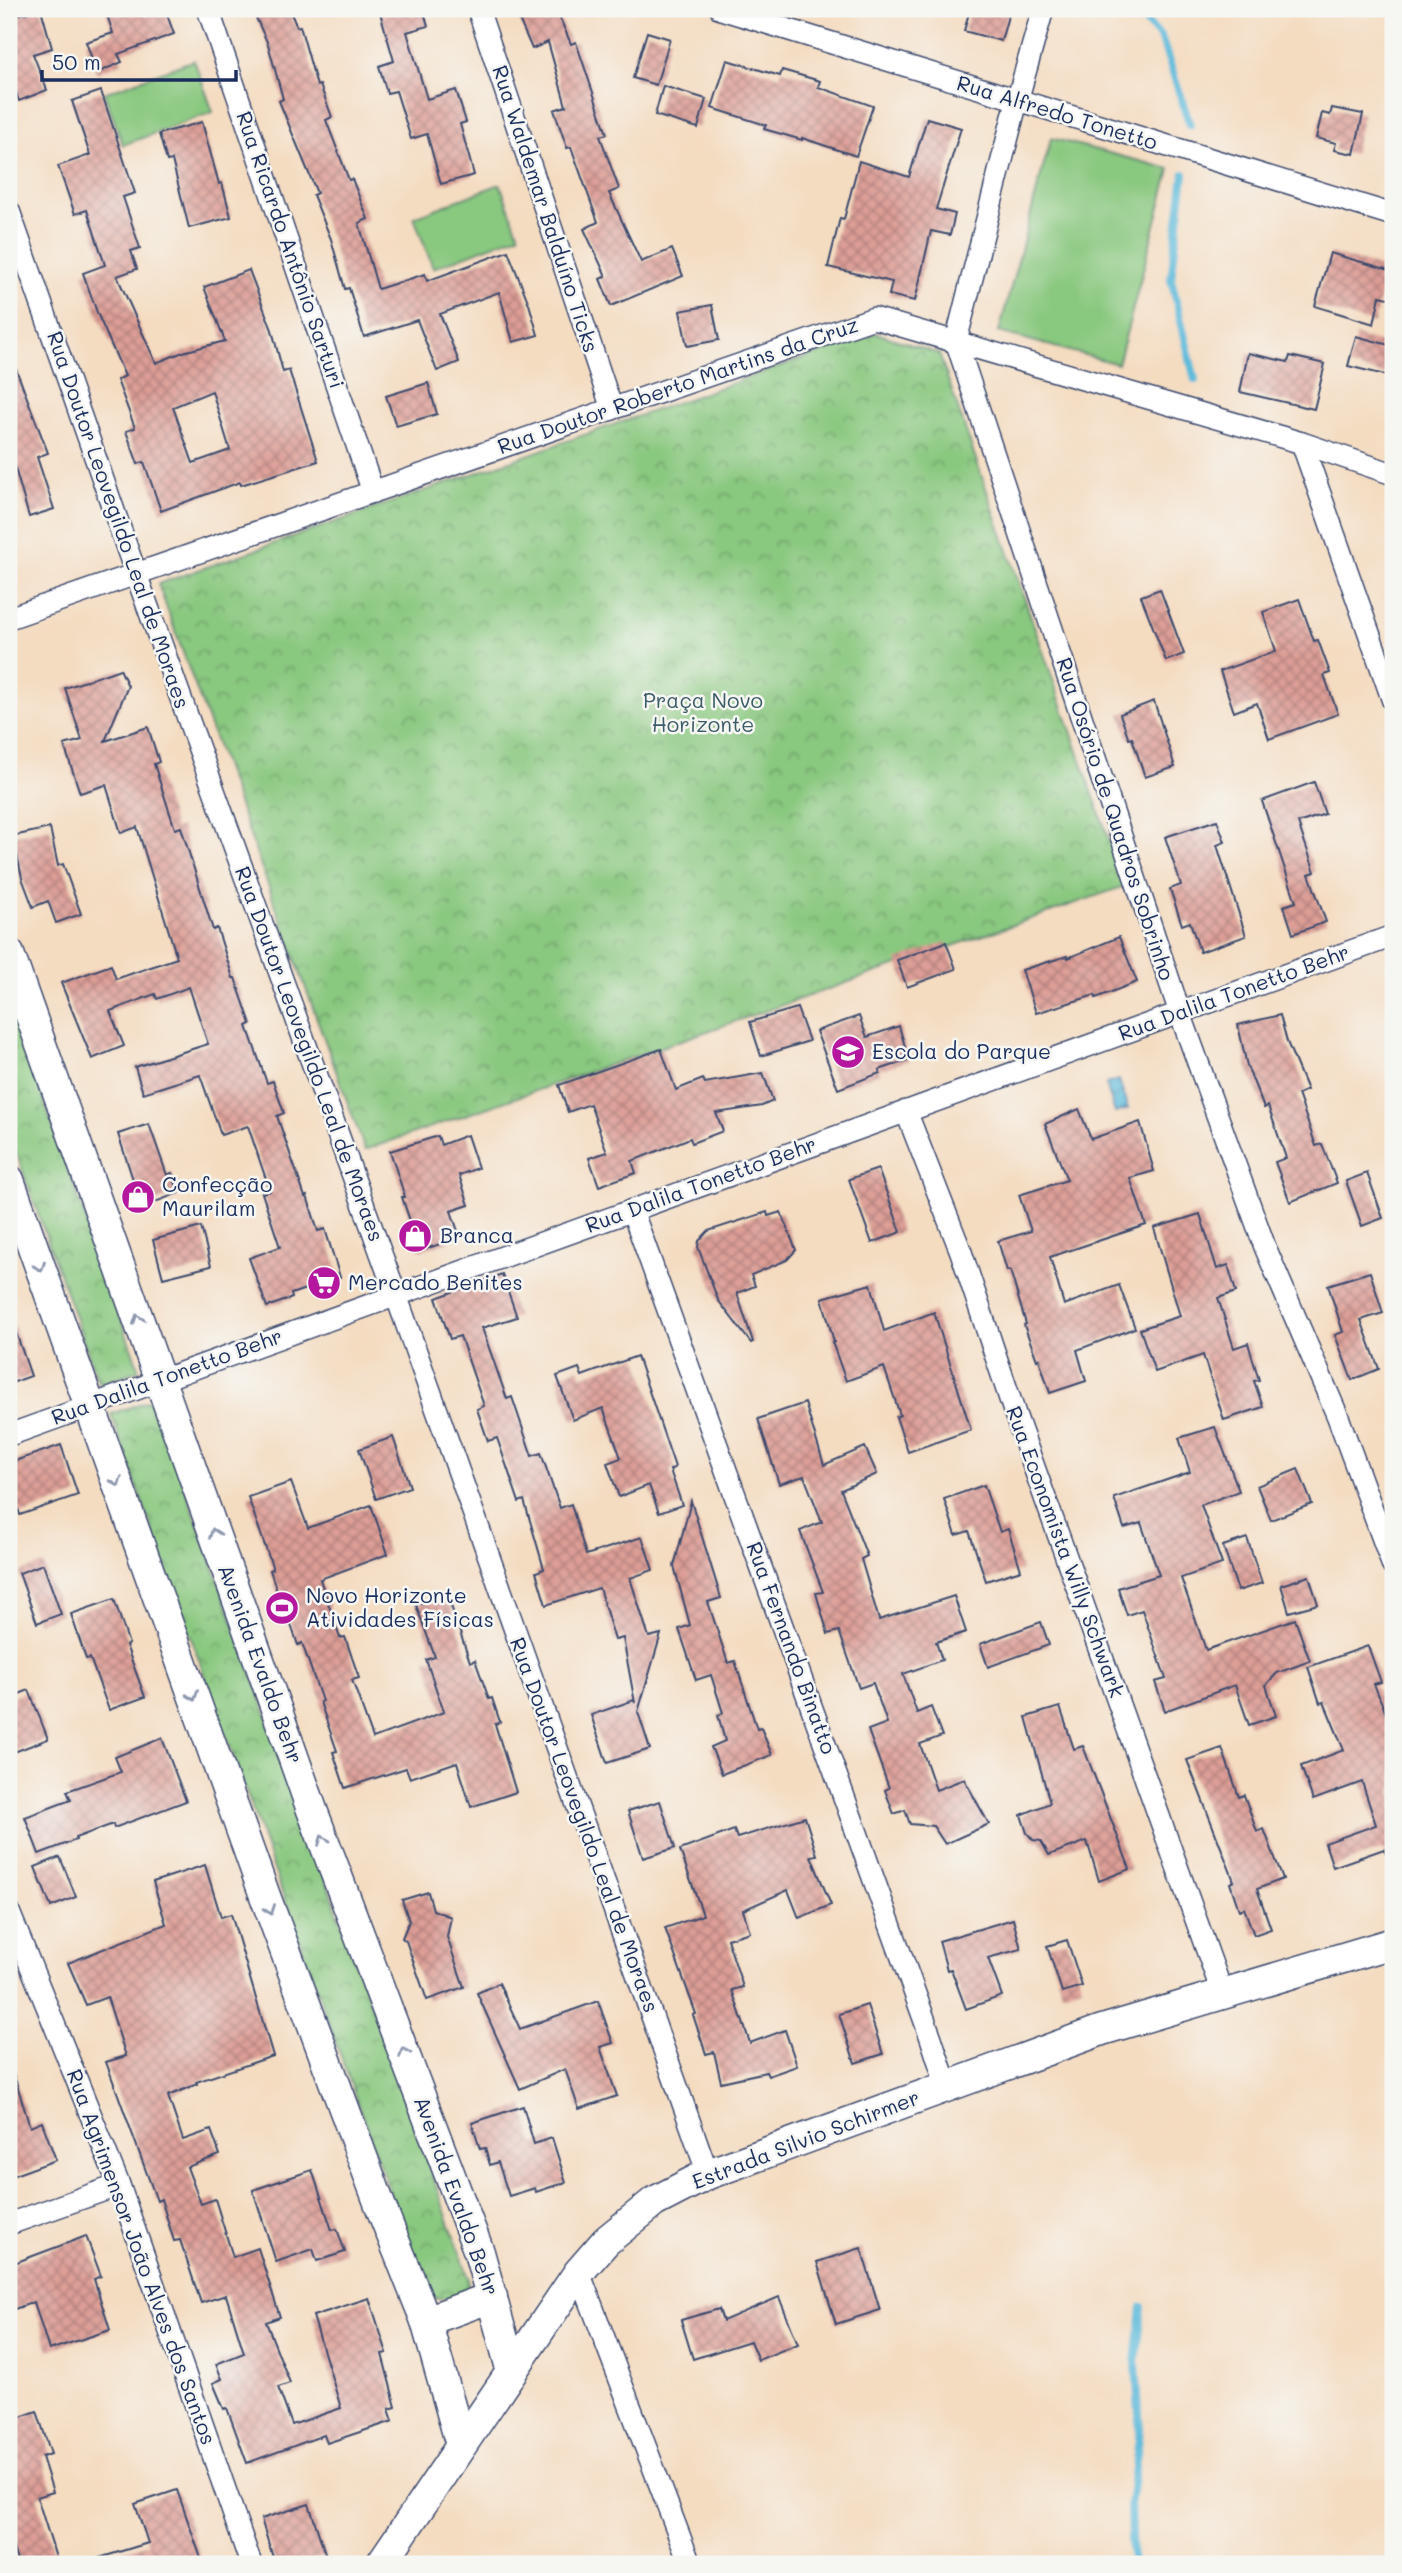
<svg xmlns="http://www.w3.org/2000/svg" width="1402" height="2573" font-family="Mali,sans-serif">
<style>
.grass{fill:#89c87f;stroke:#527c6e;stroke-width:2}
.park{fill:url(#park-crowns);stroke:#527c6e;stroke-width:2}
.water{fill:url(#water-waves);stroke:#3c749c;stroke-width:2}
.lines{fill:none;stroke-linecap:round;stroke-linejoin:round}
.stream{stroke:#5cb9da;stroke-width:8}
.building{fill:url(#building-cross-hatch);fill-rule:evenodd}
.street-casing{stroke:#3c496d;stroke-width:24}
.secondary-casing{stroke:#3c496d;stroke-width:33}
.street{stroke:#fff;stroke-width:21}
.secondary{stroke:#fff;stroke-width:30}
.oneway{stroke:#8d97ae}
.labels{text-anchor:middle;stroke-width:5;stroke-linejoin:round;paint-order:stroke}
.street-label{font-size:21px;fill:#1b2f5e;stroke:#f6f6f2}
.park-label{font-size:21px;fill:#3c5d68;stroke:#f6f6f2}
.poi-label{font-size:21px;fill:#1b2f5e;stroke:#f6f6f2;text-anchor:start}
</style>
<defs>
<pattern id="park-crowns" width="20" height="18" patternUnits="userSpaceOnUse" patternTransform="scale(1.75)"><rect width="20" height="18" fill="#89c87f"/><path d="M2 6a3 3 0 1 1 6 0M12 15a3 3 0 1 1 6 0" fill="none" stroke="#6fa36b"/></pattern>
<pattern id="water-waves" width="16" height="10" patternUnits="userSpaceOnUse" patternTransform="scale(1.75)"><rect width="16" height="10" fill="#5cb9da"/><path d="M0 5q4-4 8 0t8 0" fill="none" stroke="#4b97b4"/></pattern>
<pattern id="building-cross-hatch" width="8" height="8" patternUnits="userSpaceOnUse" patternTransform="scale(1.75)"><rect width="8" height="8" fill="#dd9e96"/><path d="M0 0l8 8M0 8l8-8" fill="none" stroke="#b2817e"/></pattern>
</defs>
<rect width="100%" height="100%" fill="#f6f6f2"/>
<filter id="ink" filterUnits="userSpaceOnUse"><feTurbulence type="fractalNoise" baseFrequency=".0143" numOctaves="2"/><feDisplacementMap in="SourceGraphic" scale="14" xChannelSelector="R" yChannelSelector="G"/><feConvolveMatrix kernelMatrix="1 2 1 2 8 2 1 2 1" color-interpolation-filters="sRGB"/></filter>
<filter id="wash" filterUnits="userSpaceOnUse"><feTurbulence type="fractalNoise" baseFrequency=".00686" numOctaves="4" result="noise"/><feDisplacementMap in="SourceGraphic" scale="28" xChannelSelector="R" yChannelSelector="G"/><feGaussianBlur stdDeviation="1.57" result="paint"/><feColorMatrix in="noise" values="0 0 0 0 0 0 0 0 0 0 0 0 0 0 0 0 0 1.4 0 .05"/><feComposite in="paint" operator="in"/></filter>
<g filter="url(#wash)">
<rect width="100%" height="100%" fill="#f4dcc1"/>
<g class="grass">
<path d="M194 60 213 112 123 145 104 93Z"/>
<path d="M1051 138 1170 169 1118 364 999 332Z"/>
<path d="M500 184 519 235 433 268 414 217Z"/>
</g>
<g class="park">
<path d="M876 333 939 354 1125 886 365 1150 158 584Z"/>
<path d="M9 1003 139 1370 99 1384 9 1133Z"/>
<path d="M153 1399 469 2278 468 2286C456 2298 445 2300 427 2297L111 1414Z"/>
</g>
<path class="water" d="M1119 1080 1128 1109 1115 1113 1106 1084Z"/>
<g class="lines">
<g class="stream">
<path d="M1133 9 1161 37 1190 125"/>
<path d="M1184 174 1171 279 1195 380"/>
<path d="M1132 2564 1130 2505 1140 2431 1136 2363 1142 2307"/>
</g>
</g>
<g id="blocks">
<g class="building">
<path d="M41 9 52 48 33 54 47 90 19 101 9 74V17Z"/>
<path d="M105 9H165L174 34 118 54 122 62 97 73 86 42 113 33Z"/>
<path d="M252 9H289L297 27 300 26 317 86 320 85 332 117 326 120 349 180 352 179 368 219 359 223 378 289 425 274 427 281 508 251 529 304 538 335 513 342 499 292 440 314 459 362 437 371 417 320 364 337 349 288 345 289 331 239 313 195 317 193 279 101 283 99 268 44Z"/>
<path d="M379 9H423L428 26 407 32 427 99 456 90 466 122 460 124 474 175 441 184 427 134 411 139 396 91 387 93 379 66 394 61Z"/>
<path d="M537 9H556L571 44 576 42 607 134 600 136 619 189 609 193 641 262 672 249 683 276 611 306 600 279 606 276 584 229 598 222 571 147 567 148 554 110 566 106 548 42 532 49 518 17Z"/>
<path d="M970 9H1010L1001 41 964 31Z"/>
<path d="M647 32 670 39 656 85 633 78Z"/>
<path d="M727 60 780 76 782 70 820 81 818 87 873 106 856 156 802 138V140L764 129 766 125 712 108Z"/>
<path d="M663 86 706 99 698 128 655 115Z"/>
<path d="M101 91 135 193 123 197 140 248 131 251 137 269 117 276 156 363 183 352 225 341 204 287 249 270 272 330 283 372 289 370 318 461 241 485 240 482 161 511 144 462 138 464 126 431 135 428 117 380 125 376 98 315 83 273 105 265 87 210 75 214 58 166 90 155 72 101ZM212 391 230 450 193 463 173 407Z"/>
<path d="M1332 108 1363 114 1354 154 1334 150 1336 143 1316 138 1322 113 1330 115Z"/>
<path d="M927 118 961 128 936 209 955 214 950 235 931 231 915 301 889 295 892 282 828 267 840 218 844 219 859 161 909 177Z"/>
<path d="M202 122 219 184 222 183 231 217 189 228 172 160 167 161 159 134Z"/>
<path d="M1330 253 1393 271V299L1380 296 1374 324 1315 306Z"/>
<path d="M712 305 719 340 687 346 680 311Z"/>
<path d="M1356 336 1393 346V377L1348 366Z"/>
<path d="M1248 353 1288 362 1290 356 1325 364 1314 409 1240 392Z"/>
<path d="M11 356 48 453 37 457 54 509 29 517 9 447V357Z"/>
<path d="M428 383 437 414 396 426 386 396Z"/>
<path d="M1160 589 1184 654 1166 661 1141 596Z"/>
<path d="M1299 599 1314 641 1318 640 1330 673 1324 675 1338 714 1269 739 1257 703 1234 712 1220 671 1276 651 1263 612Z"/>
<path d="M120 669 128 686 105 741 148 727 159 762 154 764 175 829 181 827 213 930 217 928 233 978H235L251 1024 247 1026 267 1083 273 1081 284 1113 277 1116 305 1197 307 1196 318 1231 325 1229 340 1277 291 1294 292 1298 267 1307 249 1258 280 1247 262 1193 270 1191 248 1126 221 1135 200 1075 143 1093 135 1067 208 1044 189 987 157 999 155 994 110 1011 124 1046 92 1059 61 983 111 965 116 979 177 958 137 827 121 833 106 785 80 793 64 745 82 740 65 688Z"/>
<path d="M1154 701 1175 767 1145 777 1132 738 1129 739 1120 714Z"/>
<path d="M1314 782 1325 814 1298 823 1315 872 1309 874 1326 922 1293 934 1284 906 1296 902 1262 801Z"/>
<path d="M1217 820 1225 842 1217 845 1246 936 1200 952 1190 922 1182 925 1170 889 1181 885 1165 837Z"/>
<path d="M50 828 58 866 63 864 81 914 56 923 48 901 33 907 22 878 13 836Z"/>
<path d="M1119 937 1137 982 1096 998 1095 995 1036 1013 1022 970 1067 956 1068 958Z"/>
<path d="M946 942 956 969 907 987 897 960Z"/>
<path d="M797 1008 809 1041 761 1056 750 1022Z"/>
<path d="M1280 1015 1287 1042 1307 1090 1298 1094 1316 1146 1322 1144 1337 1183 1290 1202 1275 1162 1286 1158 1268 1106 1264 1108 1247 1066 1238 1025Z"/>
<path d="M859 1016 867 1037 899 1026 909 1060 879 1070 880 1073 838 1089 816 1031Z"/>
<path d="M661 1049 676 1090 703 1079 705 1083 763 1073 773 1101 762 1106 716 1113 723 1131 692 1143 690 1138 632 1161 636 1173 599 1186 589 1158 607 1152 590 1104 568 1112 559 1085Z"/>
<path d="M1079 1109 1091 1139 1140 1122 1154 1171 1130 1178 1146 1225 1050 1257 1064 1305 1119 1285 1135 1328 1077 1350 1086 1381 1050 1393 1039 1359 1037 1360 1024 1325 1026 1324 1010 1270 1007 1271 998 1241 1031 1231 1019 1195 1067 1180 1045 1124Z"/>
<path d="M149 1124 167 1175 172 1173 179 1193 142 1207 118 1134Z"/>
<path d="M467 1135 478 1168 459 1175 469 1205 451 1211 460 1237 420 1251 402 1197H405L390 1151 438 1136 441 1145Z"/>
<path d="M878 1169 901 1232 872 1243 849 1179Z"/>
<path d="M1367 1173 1383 1218 1362 1226 1346 1181Z"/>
<path d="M767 1212 768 1216 781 1212 796 1250 787 1260 751 1275 755 1286 737 1293 753 1342 751 1343 718 1300 698 1247 699 1241 708 1231Z"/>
<path d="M1200 1214 1217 1269 1228 1265 1236 1292 1218 1298 1234 1348 1248 1343 1259 1380 1254 1381 1263 1407 1224 1420 1203 1355 1155 1372 1140 1329 1180 1316 1154 1228Z"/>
<path d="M201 1227 211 1266 163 1278 153 1240Z"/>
<path d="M1370 1272 1383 1313 1361 1320 1379 1369 1352 1380 1335 1335 1343 1332 1328 1285Z"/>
<path d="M502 1274 517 1317 482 1328 507 1399 512 1397 532 1456 541 1453 560 1508 571 1504 586 1555 642 1537 653 1570 630 1578 649 1637 661 1634 638 1712 650 1749 607 1763 591 1715 634 1700 635 1703 623 1638 615 1640 599 1588 546 1605 536 1572 544 1569 524 1500 519 1502 497 1438 488 1441 477 1409 484 1406 460 1336 450 1339 436 1298Z"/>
<path d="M871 1284 884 1331 934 1312 971 1430 908 1452 896 1417 900 1415 884 1367 846 1381 832 1342H834L822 1298Z"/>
<path d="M12 1321 31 1376 9 1384V1322Z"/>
<path d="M637 1356 675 1467 670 1470 682 1505 659 1513 649 1485 619 1497 607 1463 621 1458 603 1408 573 1420 557 1376 579 1368 582 1376Z"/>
<path d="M805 1403 824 1465 865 1447 877 1474 841 1490 867 1556 861 1559 879 1620 954 1596 966 1632 936 1642 942 1660 903 1674 917 1713 931 1707 942 1736 920 1744 936 1790 964 1779 989 1824 945 1844 933 1826 910 1824 905 1810 894 1814 885 1790 889 1788 868 1730 887 1723 873 1683 859 1688 839 1631 828 1634 816 1593 823 1592 800 1531 822 1522 804 1476 779 1484 758 1419Z"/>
<path d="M1215 1427 1239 1491 1201 1505 1222 1564 1181 1578 1206 1650 1295 1619 1310 1661 1277 1673 1266 1685 1276 1716 1249 1725 1235 1685 1165 1711 1155 1682 1166 1679 1142 1610 1127 1615 1118 1588 1159 1575 1141 1523 1124 1528 1114 1498 1190 1472 1179 1438Z"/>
<path d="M393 1437 410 1487 376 1499 359 1449Z"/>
<path d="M61 1445 78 1495 20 1515 14 1495 9 1497V1463Z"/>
<path d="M1298 1469 1312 1504 1271 1520 1257 1486Z"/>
<path d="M291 1482 308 1528 371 1505 388 1554 320 1579 340 1638 345 1637 359 1678 352 1680 373 1738 444 1712 426 1660 435 1657 416 1605 447 1594 470 1662 475 1660 489 1699 492 1698 500 1722 495 1724 516 1792 471 1807 457 1762 410 1778 406 1768 345 1788 333 1752 337 1751 320 1702 322 1701 302 1643 298 1645 289 1619 286 1620 270 1570 273 1569 248 1497Z"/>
<path d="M984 1485 1000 1532 1008 1529 1021 1570 986 1581 969 1531 956 1535 944 1499Z"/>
<path d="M691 1501 721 1598 708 1602 728 1663 735 1661 757 1729 761 1728 772 1755 722 1774 711 1747 725 1741 718 1715 723 1713 711 1675 696 1680 679 1629 690 1625 674 1566Z"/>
<path d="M1247 1538 1262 1583 1238 1591 1223 1546Z"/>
<path d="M43 1564 61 1614 37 1623 19 1573Z"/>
<path d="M1309 1576 1318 1604 1289 1612 1281 1585Z"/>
<path d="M114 1599 129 1644 126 1645 145 1697 109 1710 90 1658 86 1659 71 1614Z"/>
<path d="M1041 1622 1049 1645 988 1667 980 1644Z"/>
<path d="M1368 1646 1381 1682 1374 1684 1393 1731V1864H1390L1384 1849 1333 1867 1325 1843 1376 1825 1362 1782 1313 1800 1301 1766 1344 1750 1324 1702 1320 1703 1308 1667Z"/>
<path d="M29 1690 48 1739 9 1754V1698Z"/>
<path d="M1060 1707 1074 1749 1083 1746 1130 1869 1099 1881 1087 1841 1049 1855 1041 1841 1033 1840 1027 1833 1021 1815 1050 1803 1026 1717Z"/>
<path d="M162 1738 186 1801 114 1828 113 1824 75 1838 76 1840 39 1854 25 1817 71 1800 67 1791 121 1772 115 1757Z"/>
<path d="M1222 1748 1239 1797 1244 1795 1257 1832 1264 1829 1283 1879 1257 1889 1271 1929 1254 1935 1244 1908 1239 1910 1230 1883 1234 1881 1187 1760Z"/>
<path d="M660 1801 675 1848 643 1858 628 1811Z"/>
<path d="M805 1817 817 1855 811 1856 831 1905 799 1918 788 1890 743 1910 750 1932 727 1939 743 1987 732 1990 750 2043 785 2030 797 2066 768 2076 766 2072 721 2082 714 2052 706 2054 693 2015 696 2014 665 1928 703 1915 680 1850 734 1830 737 1838Z"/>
<path d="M60 1857 76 1897 51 1907 35 1867Z"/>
<path d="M205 1865 221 1917 231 1914 273 2056 196 2082 197 2084 168 2096 183 2140 211 2130 220 2155 187 2167 201 2204 215 2199 233 2257 258 2248 280 2317 266 2322 290 2383 278 2387 292 2425 341 2408 313 2316 369 2298 387 2353 382 2354 396 2407 389 2409 393 2421 327 2443 324 2435 247 2463 227 2408 224 2409 213 2383 222 2379 216 2364 244 2353 226 2295 201 2303 180 2240 174 2241 161 2199 157 2201 106 2062 126 2056 107 1997 86 2005 68 1963 166 1924 153 1882Z"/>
<path d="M428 1892 433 1910 451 1917 447 1937 464 1987 427 2000 406 1941 402 1938 409 1921 402 1900Z"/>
<path d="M1013 1919 1021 1949 988 1958 1002 1996 966 2009 951 1969 947 1970 939 1941Z"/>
<path d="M1067 1940 1082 1986 1062 1992 1047 1946Z"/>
<path d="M499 1983 520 2029 598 2001 613 2043 600 2047 617 2096 579 2109 565 2069 520 2089 477 1993Z"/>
<path d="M867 2005 883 2054 855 2063 839 2014Z"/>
<path d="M14 2075 30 2127 42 2122 56 2160 9 2177V2076Z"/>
<path d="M523 2106 534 2144 552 2138 566 2182 536 2192 535 2188 509 2196 498 2162 490 2165 485 2148 480 2149 472 2123Z"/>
<path d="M312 2170 332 2230 337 2229 345 2252 317 2261 313 2249 276 2262 253 2190Z"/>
<path d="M86 2236 101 2276 94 2279 110 2330 49 2350 34 2302 9 2311V2265Z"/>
<path d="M861 2248 880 2310 836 2324 817 2262Z"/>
<path d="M779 2297 798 2344 758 2360 750 2341 693 2359 681 2320 719 2309 723 2321Z"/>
<path d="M37 2411 51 2454 42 2457 53 2492 37 2497 58 2564H18L9 2535V2421Z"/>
<path d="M177 2490 203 2564H97L96 2559 148 2543 135 2504Z"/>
<path d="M309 2504 326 2556 299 2564H275L261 2519Z"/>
</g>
</g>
</g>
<g filter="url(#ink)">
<use href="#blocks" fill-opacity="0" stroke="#3c496d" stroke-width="2"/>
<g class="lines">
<g class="street-casing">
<g id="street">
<path d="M208 9 373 492"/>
<path d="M478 9 612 409"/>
<path d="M721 9 1393 215"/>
<path d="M1043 9 1017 101 956 341 1180 1013 1265 1247 1338 1417 1393 1566"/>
<path d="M9 211 136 574 396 1295 708 2174"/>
<path d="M1302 443 1393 701"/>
<path d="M9 618 874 318 1302 443 1393 474"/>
<path d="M906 1111 961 1252 1015 1414 1223 1995"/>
<path d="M632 1210 931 2038 947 2087"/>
<path d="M9 1435 1393 936"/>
<path d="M9 1912 119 2185 251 2564"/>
<path d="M9 2224 119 2185"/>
<path d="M579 2272 690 2564"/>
</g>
</g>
<g class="secondary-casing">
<g id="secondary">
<path d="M9 954 312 1810 479 2252 512 2372"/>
<path d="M9 1180 265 1896 380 2205 426 2321 461 2445"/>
<path d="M426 2321 492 2297"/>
<path d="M381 2564 579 2272 606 2241 654 2202 708 2174 1102 2030 1393 1943"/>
</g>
</g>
<use href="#street" class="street"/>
<use href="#secondary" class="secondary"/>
</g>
<defs><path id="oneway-chevron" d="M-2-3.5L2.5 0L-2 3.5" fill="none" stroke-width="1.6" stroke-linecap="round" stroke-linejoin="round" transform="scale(1.75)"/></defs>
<g class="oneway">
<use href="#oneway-chevron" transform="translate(40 1267) rotate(70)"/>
<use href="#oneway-chevron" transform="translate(138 1319) rotate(-109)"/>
<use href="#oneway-chevron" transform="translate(117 1482) rotate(70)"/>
<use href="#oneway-chevron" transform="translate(214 1533) rotate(-110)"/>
<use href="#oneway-chevron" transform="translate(193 1696) rotate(70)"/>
<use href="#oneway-chevron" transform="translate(323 1840) rotate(-111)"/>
<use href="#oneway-chevron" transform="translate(270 1910) rotate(70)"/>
<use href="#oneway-chevron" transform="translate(404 2052) rotate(-111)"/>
</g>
</g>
<defs>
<g id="school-disc" transform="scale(1.75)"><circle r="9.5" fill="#b5179e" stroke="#f6f6f2"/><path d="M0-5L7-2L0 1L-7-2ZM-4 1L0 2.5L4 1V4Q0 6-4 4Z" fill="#fff"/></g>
<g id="shop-disc" transform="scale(1.75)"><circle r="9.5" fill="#b5179e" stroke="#f6f6f2"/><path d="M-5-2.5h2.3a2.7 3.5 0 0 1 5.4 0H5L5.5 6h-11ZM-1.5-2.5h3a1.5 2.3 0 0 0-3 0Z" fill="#fff"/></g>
<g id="supermarket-disc" transform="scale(1.75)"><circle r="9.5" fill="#b5179e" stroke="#f6f6f2"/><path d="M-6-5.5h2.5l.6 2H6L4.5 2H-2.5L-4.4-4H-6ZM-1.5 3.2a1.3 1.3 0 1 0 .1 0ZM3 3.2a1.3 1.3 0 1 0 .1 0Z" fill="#fff"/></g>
<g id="stadium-disc" transform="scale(1.75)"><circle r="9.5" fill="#b5179e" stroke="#f6f6f2"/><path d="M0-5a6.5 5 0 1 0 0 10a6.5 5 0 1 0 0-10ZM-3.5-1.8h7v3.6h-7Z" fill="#fff"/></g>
</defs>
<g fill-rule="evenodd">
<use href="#school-disc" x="848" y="1052"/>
<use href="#shop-disc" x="138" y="1197"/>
<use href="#shop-disc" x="415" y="1236"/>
<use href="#supermarket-disc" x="324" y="1283"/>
<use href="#stadium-disc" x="282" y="1608"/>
</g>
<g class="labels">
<g class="street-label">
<text transform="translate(1057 113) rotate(17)" y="7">Rua Alfredo Tonetto</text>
<text transform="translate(545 209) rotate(72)" y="7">Rua Waldemar Balduíno Ticks</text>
<text transform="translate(290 250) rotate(71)" y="7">Rua Ricardo Antônio Sarturi</text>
<text transform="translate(678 386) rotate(-19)" y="7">Rua Doutor Roberto Martins da Cruz</text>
<text transform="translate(118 520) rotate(71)" y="7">Rua Doutor Leovegildo Leal de Moraes</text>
<text transform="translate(1115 819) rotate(72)" y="7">Rua Osório de Quadros Sobrinho</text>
<text transform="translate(1234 993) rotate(-20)" y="7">Rua Dalila Tonetto Behr</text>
<text transform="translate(309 1054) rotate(70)" y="7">Rua Doutor Leovegildo Leal de Moraes</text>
<text transform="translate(701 1185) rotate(-20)" y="7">Rua Dalila Tonetto Behr</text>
<text transform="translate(167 1377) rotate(-20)" y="7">Rua Dalila Tonetto Behr</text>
<text transform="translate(1065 1552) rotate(70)" y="7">Rua Economista Willy Schwark</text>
<text transform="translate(791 1648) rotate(70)" y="7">Rua Fernando Binatto</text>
<text transform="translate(260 1664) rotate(70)" y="7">Avenida Evaldo Behr</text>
<text transform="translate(584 1825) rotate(70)" y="7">Rua Doutor Leovegildo Leal de Moraes</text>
<text transform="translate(806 2140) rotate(-21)" y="7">Estrada Silvio Schirmer</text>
<text transform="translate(456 2196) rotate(70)" y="7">Avenida Evaldo Behr</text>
<text transform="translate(141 2257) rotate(70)" y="7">Rua Agrimensor João Alves dos Santos</text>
</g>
<g class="park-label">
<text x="703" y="708">Praça Novo<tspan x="703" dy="24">Horizonte</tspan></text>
</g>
<g class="poi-label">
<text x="872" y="1059">Escola do Parque</text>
<text x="162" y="1192">Confecção<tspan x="162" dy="24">Maurilam</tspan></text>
<text x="440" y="1243">Branca</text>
<text x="348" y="1290">Mercado Benites</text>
<text x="306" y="1603">Novo Horizonte<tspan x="306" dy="24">Atividades Físicas</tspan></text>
</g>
</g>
<rect width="1402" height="2573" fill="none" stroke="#f6f6f2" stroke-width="35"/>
<path d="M42 70v10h194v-10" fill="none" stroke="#1b2f5e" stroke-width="3.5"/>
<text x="52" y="70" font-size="21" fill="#1b2f5e" stroke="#f6f6f2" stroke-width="5" paint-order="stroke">50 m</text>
</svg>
